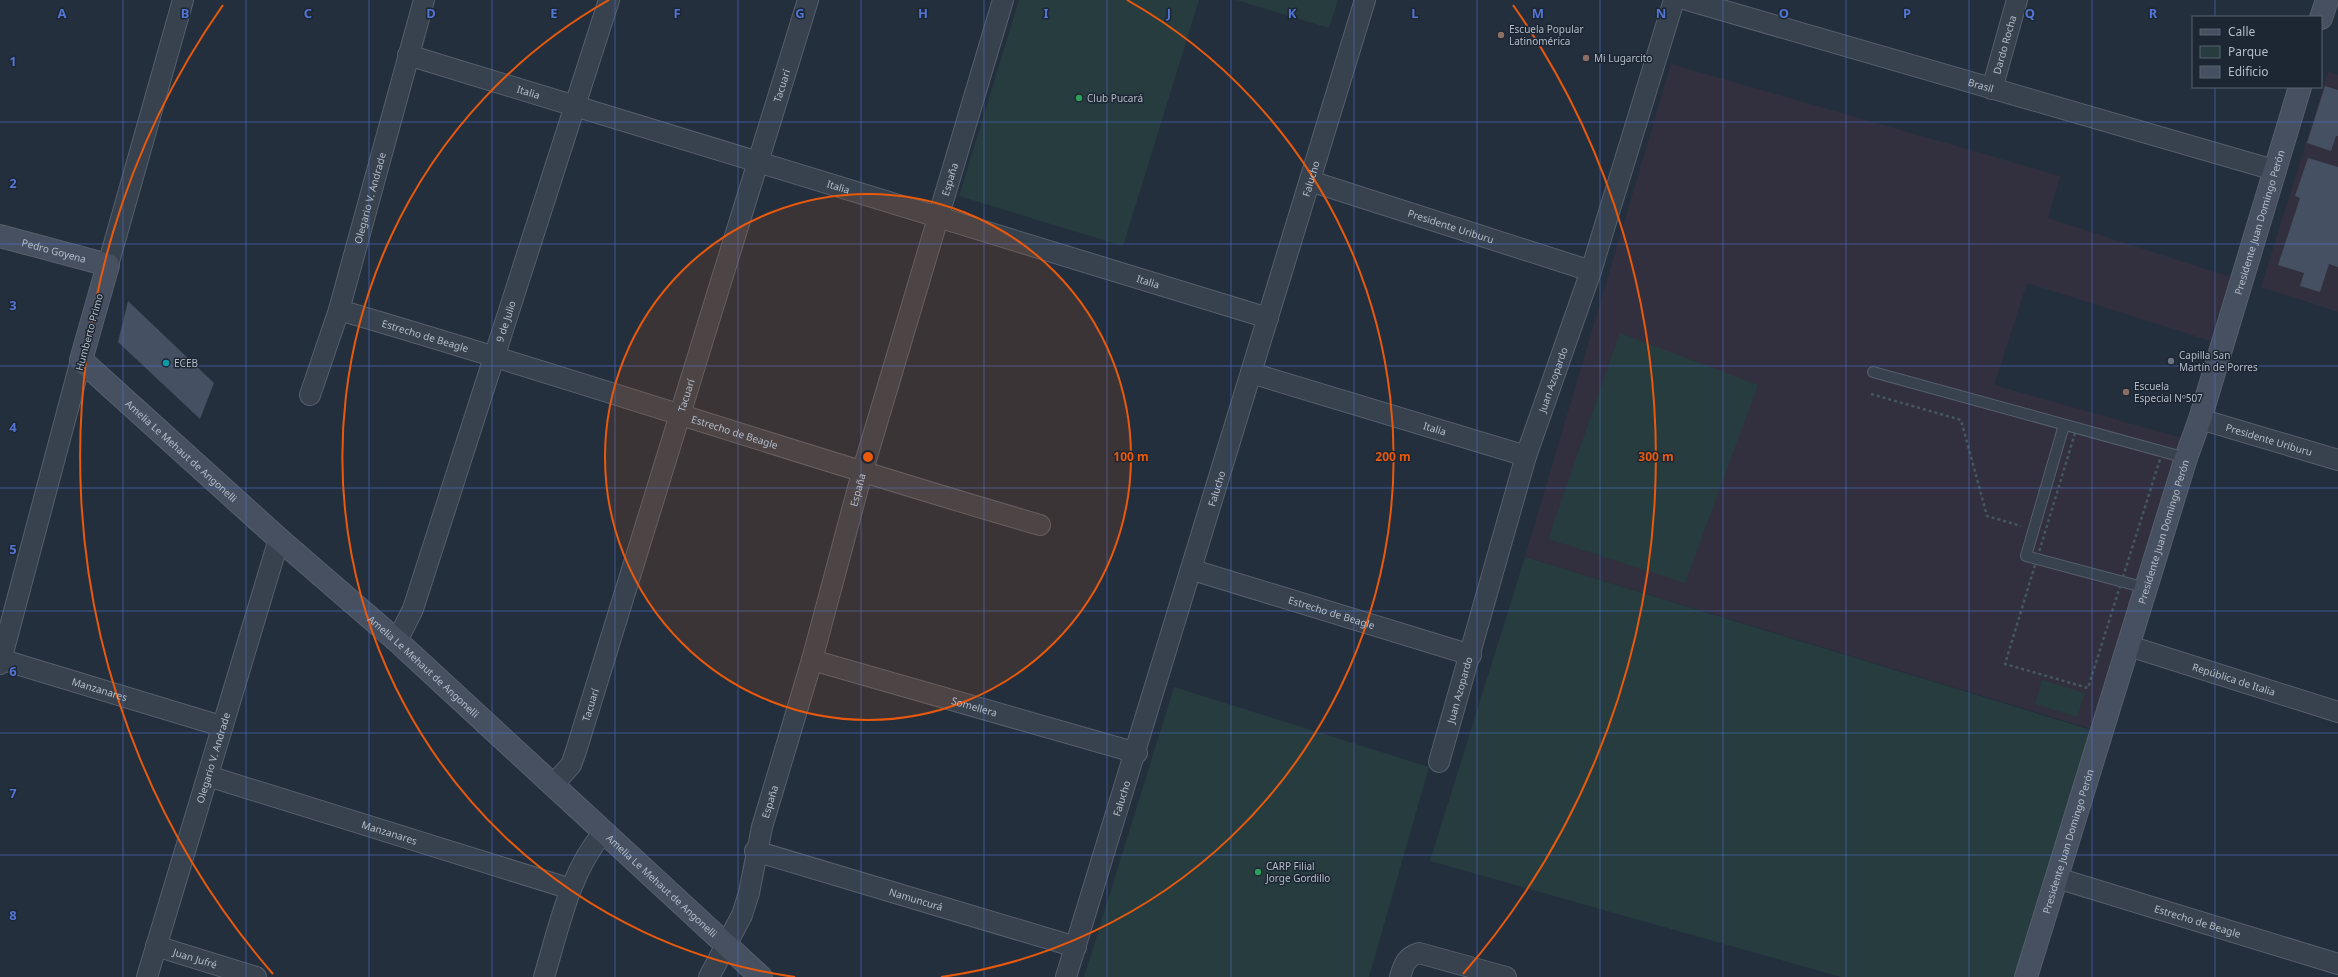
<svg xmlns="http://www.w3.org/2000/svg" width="2338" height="977" font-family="'Noto Sans',sans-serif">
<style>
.medical{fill:#32303f}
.green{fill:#263c3f}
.building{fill:#455162}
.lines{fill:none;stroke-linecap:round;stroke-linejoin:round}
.lane-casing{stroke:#565f6c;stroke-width:12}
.street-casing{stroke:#565f6c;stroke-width:22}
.secondary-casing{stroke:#565f6c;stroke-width:24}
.path{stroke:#44595c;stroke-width:2.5;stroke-dasharray:3 3;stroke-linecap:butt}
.lane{stroke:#38414e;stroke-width:10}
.street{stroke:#38414e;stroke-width:20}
.secondary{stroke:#465061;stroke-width:22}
.grid{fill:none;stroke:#5274d3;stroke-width:1;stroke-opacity:0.55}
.ring{fill:none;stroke:#e8590c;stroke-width:2}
.education-dot{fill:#8d6e63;stroke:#1d2633;stroke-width:1.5}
.leisure-dot{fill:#2e9e5b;stroke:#1d2633;stroke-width:1.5}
.worship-dot{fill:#6b7280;stroke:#1d2633;stroke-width:1.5}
.culture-dot{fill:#0f9aa8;stroke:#1d2633;stroke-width:1.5}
.labels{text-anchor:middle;stroke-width:3;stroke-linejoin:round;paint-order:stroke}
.poi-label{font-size:10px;fill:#b4bcc9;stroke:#1d2633;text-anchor:start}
.street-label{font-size:10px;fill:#b4bcc9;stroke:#1d2633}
.grid-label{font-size:13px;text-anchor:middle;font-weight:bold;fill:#5274d3;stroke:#1d2633;stroke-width:3;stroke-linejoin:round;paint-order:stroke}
.centre{fill:#e8590c;stroke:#1d2633;stroke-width:2}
.ring-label{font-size:12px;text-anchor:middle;font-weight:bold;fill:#e8590c;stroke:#1d2633;stroke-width:3;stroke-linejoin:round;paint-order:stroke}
</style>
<rect width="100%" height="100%" fill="#242f3e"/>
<g class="medical">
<path d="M1671 64 2060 176 2048 218 2230 277 2211 341 2027 283 1994 385 2182 438 2092 729 1525 557Z"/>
<path d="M2328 72 2338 75V312L2261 287Z"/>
</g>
<g class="green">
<path d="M1019 0H1199L1123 246 959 196Z"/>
<path d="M1236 0H1338L1329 28Z"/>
<path d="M1620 333 1758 385 1685 583 1548 539Z"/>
<path d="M1525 557 2091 730 2017 977H1841L1430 861Z"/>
<path d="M2042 680 2085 693 2077 717 2035 704Z"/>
<path d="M1174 687 1429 767 1369 977H1084Z"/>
</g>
<g class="building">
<path d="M2325 86 2338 90V136H2336L2331 151 2307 143Z"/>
<path d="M2308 158 2338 167V267L2329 264 2320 292 2300 286 2304 273 2278 265 2300 198 2295 196Z"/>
<path d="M128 301 214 383 200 419 118 342Z"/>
</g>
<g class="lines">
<g class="lane-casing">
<g id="lane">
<path d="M1873 372 2186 458"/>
<path d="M2064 425 2026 556 2146 588"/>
</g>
</g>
<g class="street-casing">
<g id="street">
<path id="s1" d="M1687 0 2274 170"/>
<path id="s2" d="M408 55 1268 318"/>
<path id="s3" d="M1992 89 2017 0"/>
<path id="s4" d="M1310 181 1591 271"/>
<path d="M108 265 183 0"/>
<path id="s5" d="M339 310C573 378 805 457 1040 525"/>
<path id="s6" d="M1251 373 1526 456"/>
<path id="s7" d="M310 395 339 310 424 0"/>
<path id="s8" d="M2200 419 2338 460"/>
<path id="s9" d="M1193 570 1471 655"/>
<path id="s10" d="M397 641 413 609 609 0"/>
<path id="s11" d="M2129 646 2338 712"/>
<path id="s12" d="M0 659 221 726"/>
<path id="s13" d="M812 660 1137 753"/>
<path d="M0 664 81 360"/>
<path id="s14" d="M1439 762 1526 456 1591 271 1674 0"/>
<path id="s15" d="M208 776 571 889"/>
<path id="s16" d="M553 785 571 765 576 751 808 0"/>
<path id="s17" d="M755 851 1076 947"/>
<path id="s18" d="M2057 878 2338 964"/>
<path id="s19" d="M156 946 256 977"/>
<path id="s20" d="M147 977 279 539"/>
<path d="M544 977C559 928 569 873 603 833"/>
<path id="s21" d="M709 977 742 915 749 893 762 827 812 660 862 473 1003 0"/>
<path id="s22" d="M1066 977C1167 652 1266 326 1365 0"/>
<path d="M1400 977C1404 964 1406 957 1419 953L1506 977"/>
</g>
</g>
<g class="secondary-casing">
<g id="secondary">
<path d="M2321 18 2327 0"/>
<path id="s23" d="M0 236 108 265 81 360 279 539 397 641 761 977"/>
<path id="s24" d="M2026 977 2186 458 2200 419 2300 87"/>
</g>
</g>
<g class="path">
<path d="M1871 394 1961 420 1987 516 2021 526"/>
<path d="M2076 430 2162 453 2088 688 2005 664Z"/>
</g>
<use href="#lane" class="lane"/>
<use href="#street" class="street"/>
<use href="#secondary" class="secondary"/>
</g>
<path class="grid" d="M123 0V977M246 0V977M369 0V977M492 0V977M615 0V977M738 0V977M861 0V977M984 0V977M1107 0V977M1231 0V977M1354 0V977M1477 0V977M1600 0V977M1723 0V977M1846 0V977M1969 0V977M2092 0V977M2215 0V17M2215 87V977M0 122H2338M0 244H2338M0 366H2338M0 488H2338M0 611H2338M0 733H2338M0 855H2338"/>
<circle cx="868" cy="457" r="263" fill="#e8590c" fill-opacity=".12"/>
<g class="ring">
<circle cx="868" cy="457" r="263"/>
<path d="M795 977A525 525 0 0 1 609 0M1127 0A525 525 0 0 1 941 977"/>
<path d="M273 974A788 788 0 0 1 223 5M1513 5A788 788 0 0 1 1463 974"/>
</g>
<g class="education-dot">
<circle cx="1501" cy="35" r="4"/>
<circle cx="1586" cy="58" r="4"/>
<circle cx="2126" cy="392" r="4"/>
</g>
<g class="leisure-dot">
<circle cx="1079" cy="98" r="4"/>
<circle cx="1258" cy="872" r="4"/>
</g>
<circle class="worship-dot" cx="2171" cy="361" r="4"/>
<circle class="culture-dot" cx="166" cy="363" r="4"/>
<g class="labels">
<g class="poi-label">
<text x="1509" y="33">Escuela Popular<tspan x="1509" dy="12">Latinomérica</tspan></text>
<text x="1594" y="62">Mi Lugarcito</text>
<text x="1087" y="102">Club Pucará</text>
<text x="2179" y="359">Capilla San<tspan x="2179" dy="12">Martín de Porres</tspan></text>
<text x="174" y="367">ECEB</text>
<text x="2134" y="390">Escuela<tspan x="2134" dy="12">Especial Nº507</tspan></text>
<text x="1266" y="870">CARP Filial<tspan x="1266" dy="12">Jorge Gordillo</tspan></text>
</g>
<g class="street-label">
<text dy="4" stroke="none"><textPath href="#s3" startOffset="46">Dardo Rocha</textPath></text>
<text dy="4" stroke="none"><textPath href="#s16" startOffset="738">Tacuarí</textPath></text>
<text dy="4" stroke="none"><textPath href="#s1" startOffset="306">Brasil</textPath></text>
<text dy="4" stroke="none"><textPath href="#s2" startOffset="126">Italia</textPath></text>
<text dy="4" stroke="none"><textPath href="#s21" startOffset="835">España</textPath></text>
<text dy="4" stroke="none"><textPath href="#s22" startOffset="835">Falucho</textPath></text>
<text dy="4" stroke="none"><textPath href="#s2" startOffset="450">Italia</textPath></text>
<text dy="4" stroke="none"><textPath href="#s7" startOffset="206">Olegario V. Andrade</textPath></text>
<text dy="4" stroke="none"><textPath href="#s24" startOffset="790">Presidente Juan Domingo Perón</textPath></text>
<text dy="4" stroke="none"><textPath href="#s4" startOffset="148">Presidente Uriburu</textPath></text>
<text dy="4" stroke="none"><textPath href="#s23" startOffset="56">Pedro Goyena</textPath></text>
<text dy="4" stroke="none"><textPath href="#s2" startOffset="774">Italia</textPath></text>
<text dy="4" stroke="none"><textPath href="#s10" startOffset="338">9 de Julio</textPath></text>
<text transform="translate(89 332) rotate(-75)" y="4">Humberto Primo</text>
<text dy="4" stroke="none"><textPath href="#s5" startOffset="90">Estrecho de Beagle</textPath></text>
<text dy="4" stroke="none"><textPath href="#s14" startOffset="399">Juan Azopardo</textPath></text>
<text dy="4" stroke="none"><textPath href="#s16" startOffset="414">Tacuarí</textPath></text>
<text dy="4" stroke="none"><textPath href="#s6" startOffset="192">Italia</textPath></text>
<text dy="4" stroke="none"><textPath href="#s5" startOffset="414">Estrecho de Beagle</textPath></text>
<text dy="4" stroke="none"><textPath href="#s8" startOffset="72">Presidente Uriburu</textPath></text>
<text dy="4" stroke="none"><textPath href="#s23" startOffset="346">Amelia Le Mehaut de Angonelli</textPath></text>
<text dy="4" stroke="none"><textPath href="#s22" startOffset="511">Falucho</textPath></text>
<text dy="4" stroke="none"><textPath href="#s21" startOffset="511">España</textPath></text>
<text dy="4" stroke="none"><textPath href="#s24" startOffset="466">Presidente Juan Domingo Perón</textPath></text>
<text dy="4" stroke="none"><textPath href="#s9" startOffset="145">Estrecho de Beagle</textPath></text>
<text dy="4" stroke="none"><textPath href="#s23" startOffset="670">Amelia Le Mehaut de Angonelli</textPath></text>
<text dy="4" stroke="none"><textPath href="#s11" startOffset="110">República de Italia</textPath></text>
<text dy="4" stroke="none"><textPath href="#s12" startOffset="104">Manzanares</textPath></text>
<text dy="4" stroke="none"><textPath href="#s14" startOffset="75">Juan Azopardo</textPath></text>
<text dy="4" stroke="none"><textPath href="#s16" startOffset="90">Tacuarí</textPath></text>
<text dy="4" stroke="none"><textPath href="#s13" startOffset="169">Somellera</textPath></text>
<text dy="4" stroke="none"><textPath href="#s20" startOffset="229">Olegario V. Andrade</textPath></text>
<text dy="4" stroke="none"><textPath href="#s22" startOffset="187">Falucho</textPath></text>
<text dy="4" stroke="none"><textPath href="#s21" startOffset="187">España</textPath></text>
<text dy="4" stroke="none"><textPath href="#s15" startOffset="190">Manzanares</textPath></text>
<text dy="4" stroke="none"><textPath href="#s24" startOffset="142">Presidente Juan Domingo Perón</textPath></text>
<text dy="4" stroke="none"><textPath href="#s23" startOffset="994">Amelia Le Mehaut de Angonelli</textPath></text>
<text dy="4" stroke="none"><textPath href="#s17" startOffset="168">Namuncurá</textPath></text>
<text dy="4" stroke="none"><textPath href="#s18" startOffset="147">Estrecho de Beagle</textPath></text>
<text dy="4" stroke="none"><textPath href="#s19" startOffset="41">Juan Jufré</textPath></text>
</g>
</g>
<g class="grid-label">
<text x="62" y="18">A</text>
<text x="185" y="18">B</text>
<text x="308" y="18">C</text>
<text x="431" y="18">D</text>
<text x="554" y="18">E</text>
<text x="677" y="18">F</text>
<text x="800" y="18">G</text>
<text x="923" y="18">H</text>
<text x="1046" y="18">I</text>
<text x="1169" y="18">J</text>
<text x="1292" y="18">K</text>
<text x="1415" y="18">L</text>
<text x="1538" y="18">M</text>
<text x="1661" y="18">N</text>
<text x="1784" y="18">O</text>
<text x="1907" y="18">P</text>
<text x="2030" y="18">Q</text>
<text x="2153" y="18">R</text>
<text x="13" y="66">1</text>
<text x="13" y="188">2</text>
<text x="13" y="310">3</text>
<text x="13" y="432">4</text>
<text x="13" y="554">5</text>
<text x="13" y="676">6</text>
<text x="13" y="798">7</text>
<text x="13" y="920">8</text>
</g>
<circle cx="868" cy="457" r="6" class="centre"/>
<g class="ring-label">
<text x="1131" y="461">100 m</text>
<text x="1393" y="461">200 m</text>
<text x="1656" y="461">300 m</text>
</g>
<rect x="2192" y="16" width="130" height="72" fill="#1d2633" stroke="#59626f"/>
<rect x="2200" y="29" width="20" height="6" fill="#465061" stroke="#59626f"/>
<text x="2228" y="36" font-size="12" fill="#b4bcc9">Calle</text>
<rect x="2200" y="46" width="20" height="12" fill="#263c3f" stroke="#59626f"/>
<text x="2228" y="56" font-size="12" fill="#b4bcc9">Parque</text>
<rect x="2200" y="66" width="20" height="12" fill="#455162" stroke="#59626f"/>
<text x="2228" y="76" font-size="12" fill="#b4bcc9">Edificio</text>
</svg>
